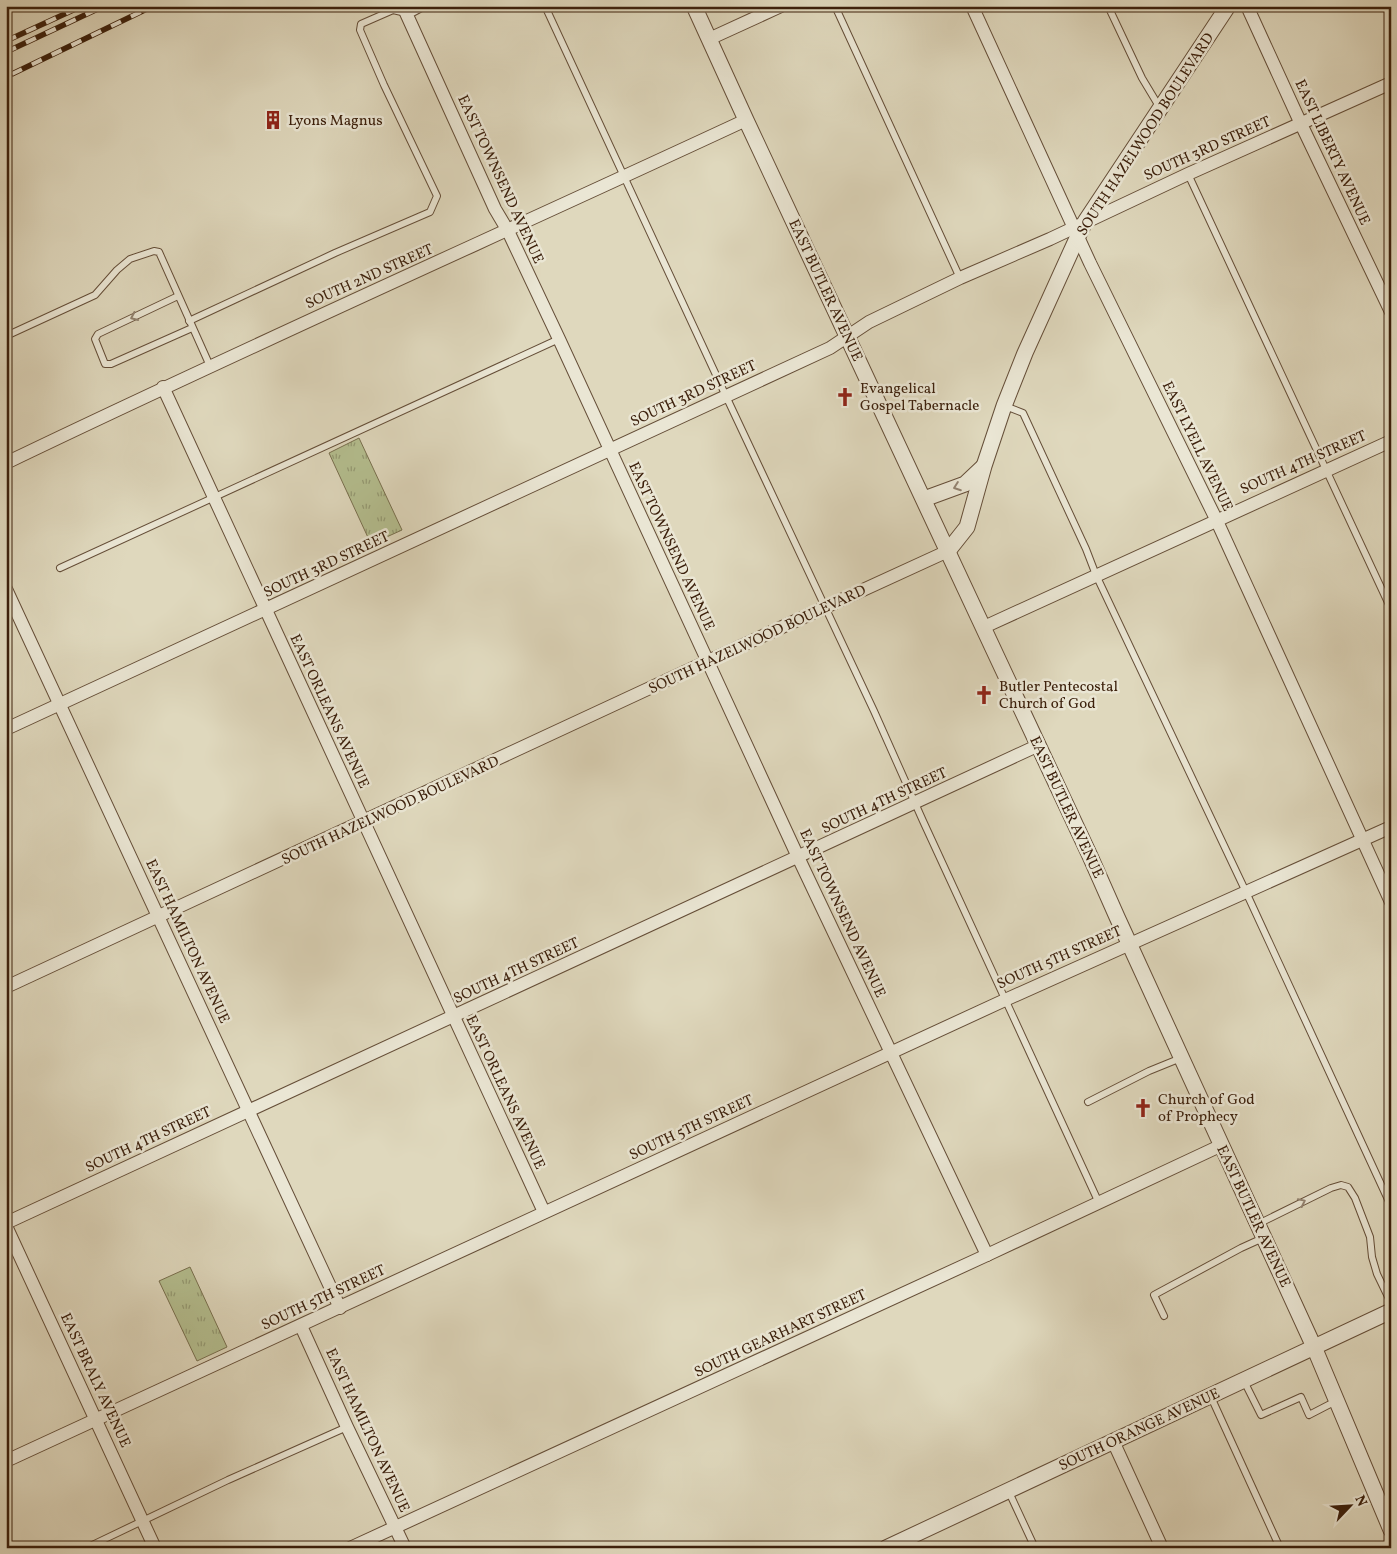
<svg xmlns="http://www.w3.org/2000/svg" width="1397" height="1554" font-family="Vollkorn,serif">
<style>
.grass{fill:url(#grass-tufts);stroke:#786f4e}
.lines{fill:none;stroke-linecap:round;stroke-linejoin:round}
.service-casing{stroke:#654e38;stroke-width:8}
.minor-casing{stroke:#654e38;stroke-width:14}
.tertiary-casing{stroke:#654e38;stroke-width:17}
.service{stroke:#eae6d4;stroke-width:6}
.minor{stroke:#eae6d4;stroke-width:12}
.tertiary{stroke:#eae6d4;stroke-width:15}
.rail-casing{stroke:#3c200c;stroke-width:5.5}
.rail{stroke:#eae6d4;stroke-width:4;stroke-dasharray:11;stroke-linecap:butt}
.oneway{stroke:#938370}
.labels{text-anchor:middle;stroke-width:5;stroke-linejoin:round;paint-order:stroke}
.poi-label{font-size:15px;fill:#3c200c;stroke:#eae6d4;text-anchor:start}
.street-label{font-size:15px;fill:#3c200c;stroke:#eae6d4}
</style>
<defs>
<pattern id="grass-tufts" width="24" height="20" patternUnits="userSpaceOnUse" patternTransform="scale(1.25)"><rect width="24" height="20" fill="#b4be8f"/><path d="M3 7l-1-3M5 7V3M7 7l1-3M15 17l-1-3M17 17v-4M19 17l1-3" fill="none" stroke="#949a73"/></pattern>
</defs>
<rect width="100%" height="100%" fill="#dfd8bd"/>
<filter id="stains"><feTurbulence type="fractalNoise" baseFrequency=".004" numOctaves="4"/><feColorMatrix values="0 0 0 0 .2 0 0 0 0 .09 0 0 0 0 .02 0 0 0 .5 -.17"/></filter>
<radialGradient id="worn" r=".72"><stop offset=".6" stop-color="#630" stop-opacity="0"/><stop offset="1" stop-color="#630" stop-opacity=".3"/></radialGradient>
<g class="grass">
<path d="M359 438 402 530 371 544 329 453Z"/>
<path d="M190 1267 227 1347 197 1361 159 1281Z"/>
</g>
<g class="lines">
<g class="service-casing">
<g id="service">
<path d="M545 6 717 377 874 711 923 821 1099 1203"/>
<path d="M835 6 960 278"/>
<path d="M1108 6 1142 78 1160 108"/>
<path d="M1386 6 1391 16"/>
<path d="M1188 174 1391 609"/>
<path d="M178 296 98 334 95 339 105 364H111L192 328"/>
<path d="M189 321 335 253 430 212 437 196 384 85 360 30 361 24 393 10 406 13"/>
<path d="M6 336 95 295 117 270 130 259 154 251 159 252 210 366"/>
<path d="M1005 406 1023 413 1086 549 1096 575 1246 892 1391 1206"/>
<path d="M60 568 559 339"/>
<path d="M1088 1102 1149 1071 1181 1058"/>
<path d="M1258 1224 1331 1188 1341 1185 1348 1187 1355 1198 1370 1237 1372 1257 1377 1274 1391 1303"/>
<path d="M1164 1316 1154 1295 1241 1248 1263 1238"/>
<path d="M1244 1381 1261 1415 1301 1397 1309 1415 1336 1401"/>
<path d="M1211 1397 1280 1548"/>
<path d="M1008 1490 1035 1548"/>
<path d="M86 1548 228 1480 347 1427"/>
</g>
</g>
<g class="minor-casing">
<g id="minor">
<path d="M419 6 406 13 495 209 508 231 559 339 798 857 987 1255"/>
<path d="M972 6 1090 263 1216 519 1391 902"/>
<path d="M1247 6 1301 124 1391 312"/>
<path d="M709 39 781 6"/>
<path d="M163 387 544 1212"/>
<path d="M6 461H10C253 344 501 234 746 120"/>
<path d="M6 589 340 1308"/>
<path d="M984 627 1391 441"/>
<path d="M6 729 830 348 869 322 960 278 1050 239 1188 174 1391 83"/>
<path d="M6 987 708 661 948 551"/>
<path d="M6 1223 1039 745"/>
<path d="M6 1226 155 1548"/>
<path d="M301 1326 347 1427 405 1548"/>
<path d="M1113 1441 1162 1548"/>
<path d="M6 1461 1005 1000 1391 827"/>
<path d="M908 1538 913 1548"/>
<path d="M350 1548 987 1255 1222 1145"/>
</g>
</g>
<g class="tertiary-casing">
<g id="tertiary">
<path d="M694 6 746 120 1090 856 1117 917 1314 1347 1391 1530"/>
<path d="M924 499 965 484 983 467"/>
<path d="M948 551 967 527 984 466 1004 406 1025 353 1078 236 1085 222 1228 6"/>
<path d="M886 1548 1391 1311"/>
</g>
</g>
<use href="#service" class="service"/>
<use href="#minor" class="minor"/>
<use href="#tertiary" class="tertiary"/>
<g class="rail-casing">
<g id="rail">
<path d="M6 41 82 6"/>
<path d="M6 52 104 6"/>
<path d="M12 74 153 6"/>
</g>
</g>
<use href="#rail" class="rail"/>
</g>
<defs><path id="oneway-chevron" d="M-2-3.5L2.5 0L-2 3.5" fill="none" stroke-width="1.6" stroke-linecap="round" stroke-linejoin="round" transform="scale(1.25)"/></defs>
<g class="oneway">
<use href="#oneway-chevron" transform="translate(134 317) rotate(155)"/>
<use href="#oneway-chevron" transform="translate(957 487) rotate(160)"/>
<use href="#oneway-chevron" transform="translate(1302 1202) rotate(-26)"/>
</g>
<defs>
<g id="building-bare" transform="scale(1.5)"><path d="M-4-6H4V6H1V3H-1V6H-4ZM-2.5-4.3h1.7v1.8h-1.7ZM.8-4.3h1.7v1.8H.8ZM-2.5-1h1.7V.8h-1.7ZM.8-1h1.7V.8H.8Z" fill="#8f2418" stroke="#eae6d4" stroke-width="2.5" paint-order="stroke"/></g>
<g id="church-bare" transform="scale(1.5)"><path d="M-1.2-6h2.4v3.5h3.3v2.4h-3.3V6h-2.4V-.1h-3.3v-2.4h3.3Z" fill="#8f2418" stroke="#eae6d4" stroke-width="2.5" paint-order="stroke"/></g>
</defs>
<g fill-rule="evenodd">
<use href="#building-bare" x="273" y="120"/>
<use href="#church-bare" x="845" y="397"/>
<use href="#church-bare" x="984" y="695"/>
<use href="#church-bare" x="1143" y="1108"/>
</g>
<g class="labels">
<g class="poi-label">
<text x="288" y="125">Lyons Magnus</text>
<text x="860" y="393">Evangelical<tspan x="860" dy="17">Gospel Tabernacle</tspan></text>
<text x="999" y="691">Butler Pentecostal<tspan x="999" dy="17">Church of God</tspan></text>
<text x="1158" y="1104">Church of God<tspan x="1158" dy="17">of Prophecy</tspan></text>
</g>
<g class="street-label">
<text transform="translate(1145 134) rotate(-57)" y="5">SOUTH HAZELWOOD BOULEVARD</text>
<text transform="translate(1207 148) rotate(-24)" y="5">SOUTH 3RD STREET</text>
<text transform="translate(1333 152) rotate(65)" y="5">EAST LIBERTY AVENUE</text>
<text transform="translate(501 179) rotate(65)" y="5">EAST TOWNSEND AVENUE</text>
<text transform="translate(369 276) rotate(-24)" y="5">SOUTH 2ND STREET</text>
<text transform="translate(826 290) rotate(65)" y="5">EAST BUTLER AVENUE</text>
<text transform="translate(693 393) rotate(-25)" y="5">SOUTH 3RD STREET</text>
<text transform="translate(1198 446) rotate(64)" y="5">EAST LYELL AVENUE</text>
<text transform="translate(1303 462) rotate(-24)" y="5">SOUTH 4TH STREET</text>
<text transform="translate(672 546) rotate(65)" y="5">EAST TOWNSEND AVENUE</text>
<text transform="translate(326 564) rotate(-25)" y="5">SOUTH 3RD STREET</text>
<text transform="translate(757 639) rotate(-25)" y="5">SOUTH HAZELWOOD BOULEVARD</text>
<text transform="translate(330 711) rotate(65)" y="5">EAST ORLEANS AVENUE</text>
<text transform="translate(884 800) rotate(-25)" y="5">SOUTH 4TH STREET</text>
<text transform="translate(1067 807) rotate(65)" y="5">EAST BUTLER AVENUE</text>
<text transform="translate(390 810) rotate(-25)" y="5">SOUTH HAZELWOOD BOULEVARD</text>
<text transform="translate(843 913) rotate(65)" y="5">EAST TOWNSEND AVENUE</text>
<text transform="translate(188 941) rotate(65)" y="5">EAST HAMILTON AVENUE</text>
<text transform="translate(1059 957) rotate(-24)" y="5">SOUTH 5TH STREET</text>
<text transform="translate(516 970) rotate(-25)" y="5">SOUTH 4TH STREET</text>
<text transform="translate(506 1092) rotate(65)" y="5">EAST ORLEANS AVENUE</text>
<text transform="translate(691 1127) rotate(-25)" y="5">SOUTH 5TH STREET</text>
<text transform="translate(148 1139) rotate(-25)" y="5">SOUTH 4TH STREET</text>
<text transform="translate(1254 1216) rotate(65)" y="5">EAST BUTLER AVENUE</text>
<text transform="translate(323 1297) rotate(-25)" y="5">SOUTH 5TH STREET</text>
<text transform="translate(780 1333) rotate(-25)" y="5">SOUTH GEARHART STREET</text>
<text transform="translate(96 1380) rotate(65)" y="5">EAST BRALY AVENUE</text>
<text transform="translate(1139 1429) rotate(-25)" y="5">SOUTH ORANGE AVENUE</text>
<text transform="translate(368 1430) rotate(65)" y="5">EAST HAMILTON AVENUE</text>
</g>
</g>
<rect width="1397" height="1554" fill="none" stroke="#dfd8bd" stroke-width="25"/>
<rect x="8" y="8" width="1382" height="1539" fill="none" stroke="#3c200c" stroke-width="2.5"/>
<rect x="12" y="12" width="1372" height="1529" fill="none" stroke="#3c200c"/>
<g transform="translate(1350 1506) rotate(65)" stroke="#eae6d4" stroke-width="4" paint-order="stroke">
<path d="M0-4L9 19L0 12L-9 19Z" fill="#3c200c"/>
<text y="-8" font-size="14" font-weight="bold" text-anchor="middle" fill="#3c200c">N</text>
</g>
<rect width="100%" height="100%" filter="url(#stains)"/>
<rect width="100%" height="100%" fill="url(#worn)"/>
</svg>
